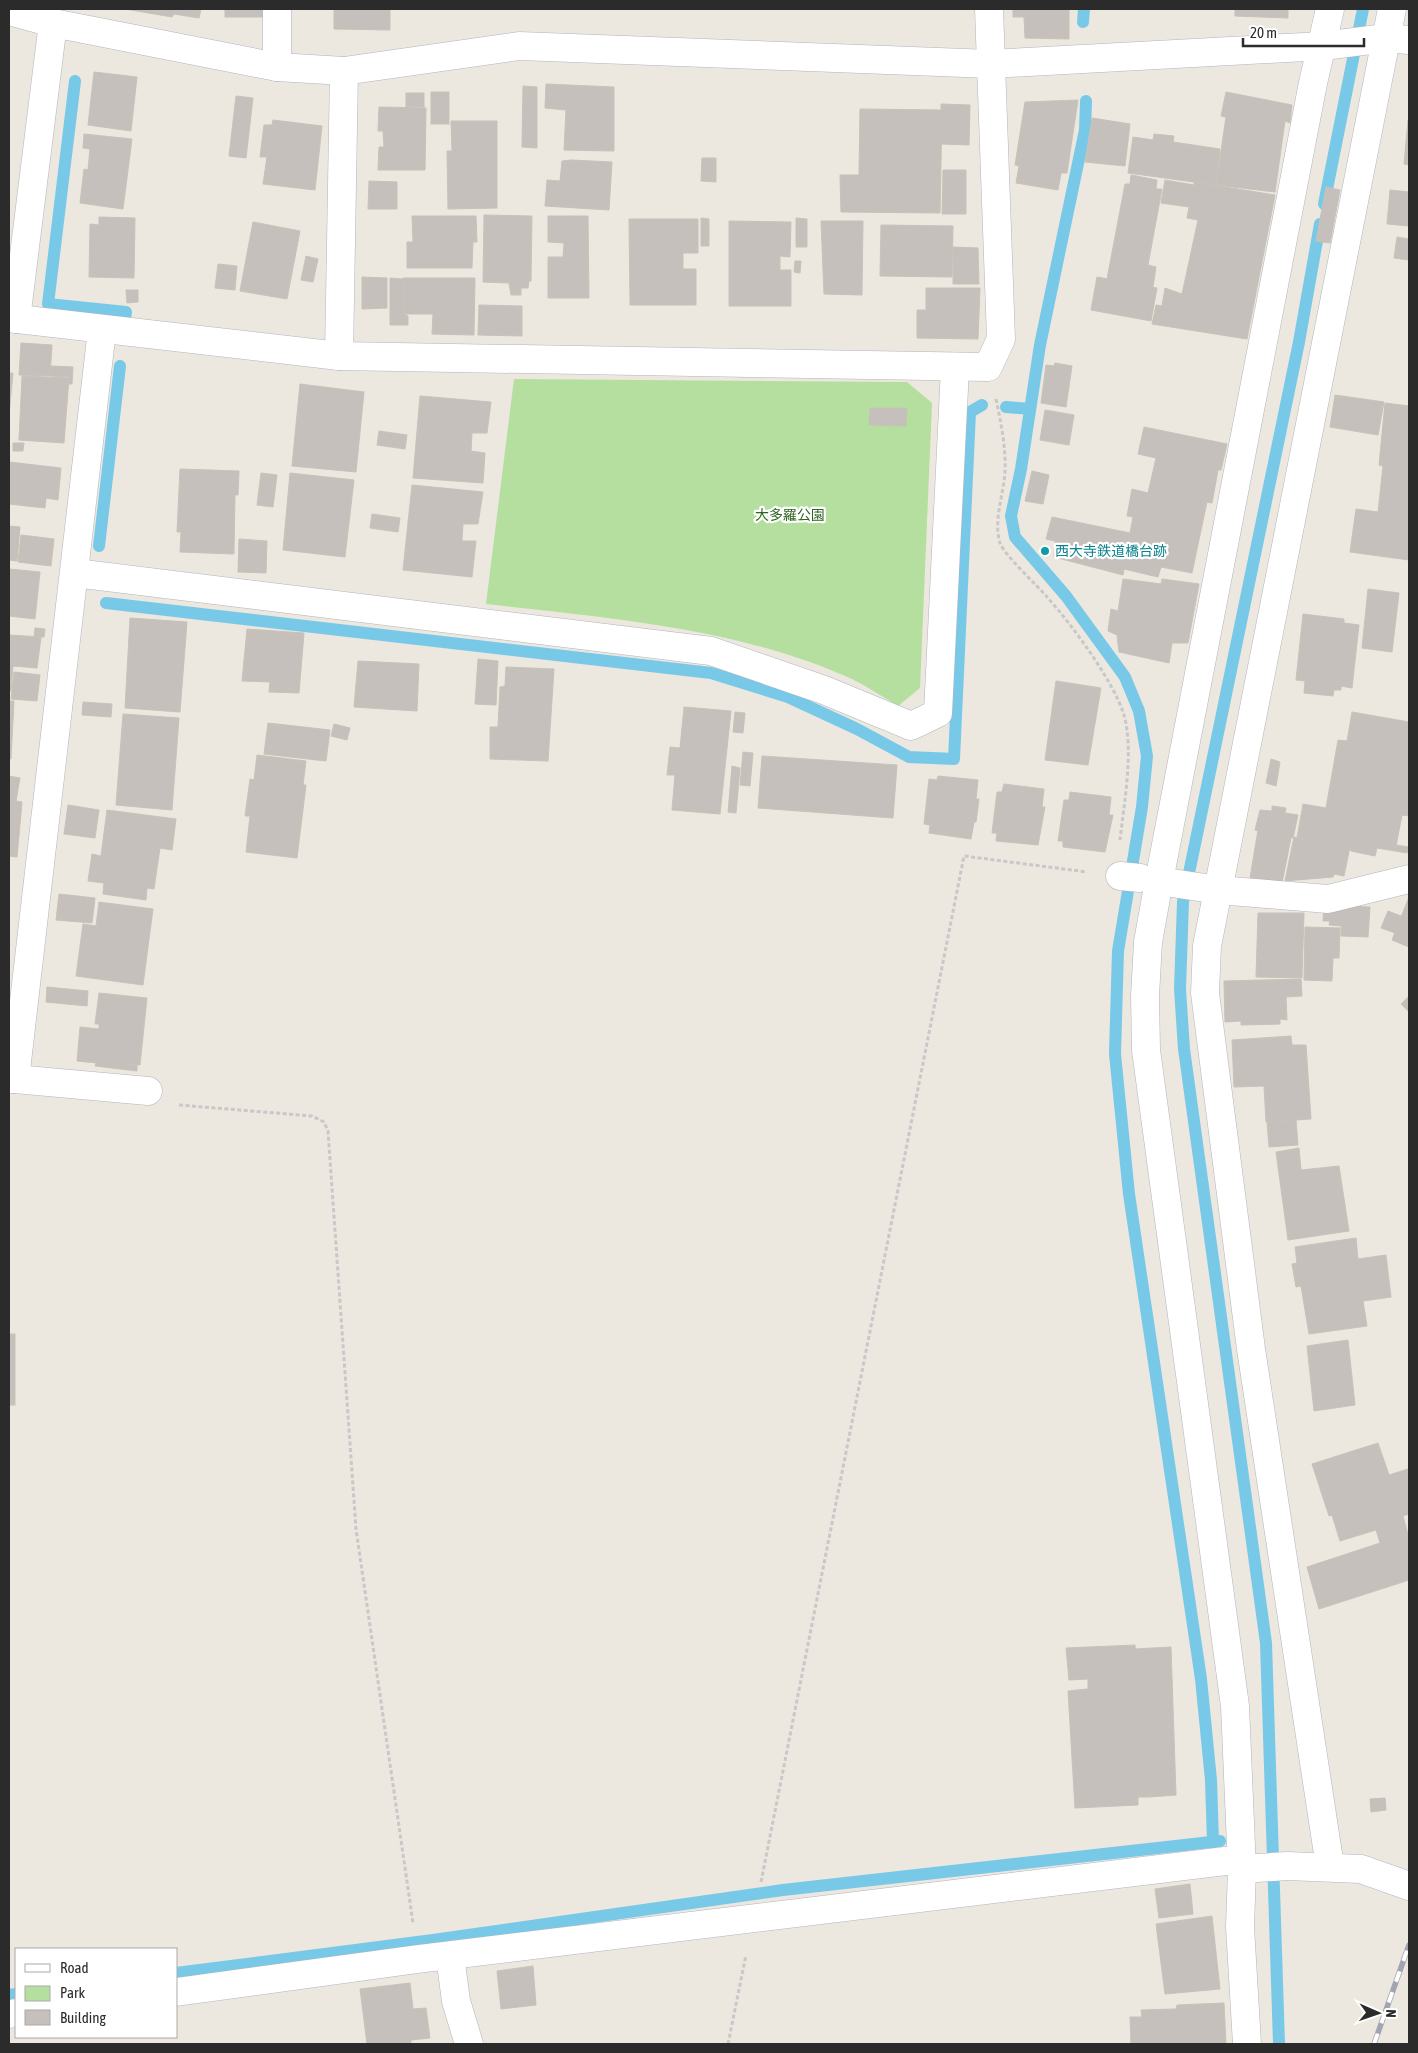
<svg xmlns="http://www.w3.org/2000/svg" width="1418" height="2053" font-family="'Asap Condensed','Noto Sans JP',sans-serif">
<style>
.green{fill:#b4df9f}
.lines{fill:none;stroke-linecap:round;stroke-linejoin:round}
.stream{stroke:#78c9e7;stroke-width:12}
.building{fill:#c5c0bb;stroke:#c8c2b8}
.street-casing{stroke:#b2b5be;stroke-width:29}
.secondary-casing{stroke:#b2b5be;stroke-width:29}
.path{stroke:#c8c8c8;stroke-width:3;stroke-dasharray:4 2.5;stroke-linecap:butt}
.street{stroke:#fff;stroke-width:28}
.secondary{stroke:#fff;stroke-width:28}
.rail-casing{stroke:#a2a4b4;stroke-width:5.5}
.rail{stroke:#fff;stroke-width:4;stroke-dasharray:11;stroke-linecap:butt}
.culture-dot{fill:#0f9aa8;stroke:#fff;stroke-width:2}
.labels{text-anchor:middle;stroke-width:4.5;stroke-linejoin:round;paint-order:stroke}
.park-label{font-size:14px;fill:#2d651f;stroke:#fff}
.culture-label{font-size:14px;fill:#0d838f;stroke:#fff;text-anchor:start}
</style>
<rect width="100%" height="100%" fill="#ece7df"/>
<path class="green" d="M514 379 907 382 932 403 920 688 898 706C883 697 868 687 852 679 740 628 608 618 486 604Z"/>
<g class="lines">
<g class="stream">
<path d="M1083 22 1084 9"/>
<path d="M75 81 48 304 126 312 125 318"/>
<path d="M1086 101 1085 130 1040 345 1021 469 1011 516 1015 537 1066 596 1125 677 1139 711 1147 756 1142 807 1118 951 1115 1054 1129 1194 1201 1679 1211 1780 1213 1842"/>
<path d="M1324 204 1363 9"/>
<path d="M1006 407 1030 409"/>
<path d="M99 546 120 366"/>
<path d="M106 603 711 673 788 697 857 729 909 757 954 759 970 412 982 405"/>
<path d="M176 1973 433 1940 783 1890 1220 1841"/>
<path d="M9 1995 16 1994"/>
<path d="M1279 2044 1266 1643 1184 1049 1180 989 1183 902 1299 342 1320 224"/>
</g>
</g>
<g class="building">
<path d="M125 9H201L199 18 174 14 172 17Z"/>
<rect x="225" y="9" width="38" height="8"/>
<path d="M334 9H390V30L334 29Z"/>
<path d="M1013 9H1069V39L1025 38 1024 17H1013Z"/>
<path d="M1235 9H1288V18L1235 16Z"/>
<path d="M94 72 137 77 131 131 88 125Z"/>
<path d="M546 84 614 87V151L564 150 566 110 545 108Z"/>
<path d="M523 86 537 87V148L522 147Z"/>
<rect x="431" y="92" width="18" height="32"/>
<path d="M1226 92 1292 105 1290 123 1285 121 1275 192 1216 185 1226 117 1221 116Z"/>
<rect x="406" y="93" width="18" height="14"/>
<path d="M236 96 253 98 246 158 229 156Z"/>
<path d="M1078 100 1067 173H1061L1058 190 1016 183 1019 166 1015 165 1025 102Z"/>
<path d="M941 104 970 105 969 145 941 144Z"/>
<path d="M379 107 426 108 425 170H378L379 147H384L383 131H378Z"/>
<path d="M860 109 942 110 940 213 841 212 840 175H859Z"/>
<path d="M1092 118 1130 124 1125 166 1085 162Z"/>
<path d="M273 120 322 126 315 190 263 184 267 157H260L264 125H272Z"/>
<path d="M1408 120H1409V165L1404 164Z"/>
<path d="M451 121H497V208L448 209 447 151H452Z"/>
<path d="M84 134 132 139 123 209 80 203 84 169 88 170 90 149 83 148Z"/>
<path d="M1154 134 1174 136 1173 142 1220 149 1216 185 1128 173 1133 137 1153 140Z"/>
<path d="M702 158H716V182L701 181Z"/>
<path d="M571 160 612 162 609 210 545 206 547 180 560 181 562 161Z"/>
<path d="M943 170H966V214H942Z"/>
<path d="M1131 175 1157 180 1156 189H1162L1148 265 1156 267 1153 287 1107 279 1125 184H1130Z"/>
<path d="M1165 180 1194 185V182L1275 195 1247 339 1152 324 1156 305 1162 306 1165 288 1182 294 1198 220 1187 218 1189 207 1161 203Z"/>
<path d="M369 181 397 182V209H368Z"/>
<path d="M1326 187 1340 190 1330 243 1316 241Z"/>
<path d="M1390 190 1409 192V226L1387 224Z"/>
<path d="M484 215 532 216 531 281H529L528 288H521V295H511L509 283 483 282Z"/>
<path d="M412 216H476L477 242H473L472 268H407V242H413Z"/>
<path d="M548 216H588L589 298H548V257H563L564 243 548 242Z"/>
<path d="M99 217 135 218 134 278 89 277 90 224 99 225Z"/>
<path d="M701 218 709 219V246H701Z"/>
<path d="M796 218 807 219V247H796Z"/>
<path d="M629 219H698V253H683V269H696V305H630Z"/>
<path d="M729 221 791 222 790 257 780 256V270H791V306H729Z"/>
<path d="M821 221H863L862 295 824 294Z"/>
<path d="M253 222 300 231 287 299 240 291Z"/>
<path d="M881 225 953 226 952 277 880 276Z"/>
<path d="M1397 237 1409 239V260L1394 258Z"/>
<path d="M953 247 978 248 979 284H953Z"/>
<path d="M306 256 318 259 313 282 301 280Z"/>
<path d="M795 261H801L800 273 794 272Z"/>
<path d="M218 264 237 266 235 290 215 288Z"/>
<path d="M362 277 387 278V308L362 309Z"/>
<path d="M1097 277 1157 288 1151 321 1091 310Z"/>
<path d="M390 278 403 279V314L408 316V325H390Z"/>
<path d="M403 278H475L474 335 432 334 433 314H403Z"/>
<path d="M926 288H980L978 339 917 338V310H926Z"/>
<path d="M126 290H138V302L127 303Z"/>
<path d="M479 305 522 306V336L478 335Z"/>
<path d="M21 343 52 345 50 376 19 375Z"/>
<path d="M1055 363 1072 366 1066 407 1041 403 1046 365 1054 366Z"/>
<path d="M50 366 73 367 72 384H69V377L50 376Z"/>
<path d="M9 373H13L9 415Z"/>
<path d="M22 376 69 378 64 443 19 440Z"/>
<path d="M300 384 364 392 356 472 292 466Z"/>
<path d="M1335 395 1384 402 1378 435 1330 427Z"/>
<path d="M420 396 491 402 487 433H472L471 451 485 453 483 483 413 478Z"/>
<path d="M1385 403 1409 406V560L1350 552 1356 509 1378 512 1383 466 1379 465Z"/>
<path d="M870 408H907L906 426 869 425Z"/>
<path d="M1045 410 1074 415 1069 445 1040 440Z"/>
<path d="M1144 427 1227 444 1221 470H1218L1212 503 1207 502 1192 573 1161 567 1158 577 1124 569 1123 575 1054 557 1055 541 1046 539 1052 517 1130 533 1133 517 1127 516 1132 489 1148 493 1156 458 1138 454Z"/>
<path d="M379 431 407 435 405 449 377 445Z"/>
<path d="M13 443H24L23 451H13Z"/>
<path d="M9 462 61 468 58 500 46 498 45 508 9 504Z"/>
<path d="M180 469 239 471 238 495H235L234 554 180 552 181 532H177Z"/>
<path d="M1032 471 1049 475 1043 504 1025 501Z"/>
<path d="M261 473 277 475 273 507 257 505Z"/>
<path d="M290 473 354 480 345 557 283 550Z"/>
<path d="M412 485 483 492 478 524H463L462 541H476L472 577 403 570Z"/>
<path d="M372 514 400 518 398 532 370 528Z"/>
<path d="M9 526 20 527 17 561 9 560Z"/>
<path d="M21 535 54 539 51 566 18 562Z"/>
<path d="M239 539 267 541 266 573 238 572Z"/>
<path d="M9 569 40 572 35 619 9 616Z"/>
<path d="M1123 579 1161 584 1162 579 1199 584 1188 643H1172L1169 663 1119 652 1117 635 1108 631 1111 609 1118 611Z"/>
<path d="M1368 589 1399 593 1392 652 1362 648Z"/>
<path d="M1303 614 1344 619V623L1359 625 1352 688 1341 686V690H1334L1333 696 1304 693 1305 681 1296 680Z"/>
<path d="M130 618 187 622 180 712 125 708Z"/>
<path d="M35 628 45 629 44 637H34Z"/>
<path d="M247 629 304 633 299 693 269 692 270 682 242 681Z"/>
<path d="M9 635 41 637 37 668 13 666 11 691H9Z"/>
<path d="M478 659 498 661 496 705 475 704Z"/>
<path d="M358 661 419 664 417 711 354 707Z"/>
<path d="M506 667 554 669 548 761 490 759V727H498L500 687 505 686Z"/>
<path d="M14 672 40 675 37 701 11 699Z"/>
<path d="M1056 681 1101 688 1088 765 1045 760Z"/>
<path d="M9 701H14L11 759H9Z"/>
<path d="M83 702 112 704 111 717 82 715Z"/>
<path d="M684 707 731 711 720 814 672 810 675 775H667L670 747 680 748Z"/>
<path d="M735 712 745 713 743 733 733 732Z"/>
<path d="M1352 712 1409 722V816L1402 815 1395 851 1377 848 1375 856 1351 851 1350 847 1297 838 1303 804 1326 808 1338 740 1347 741Z"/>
<path d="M123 714 179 718 172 810 116 805Z"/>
<path d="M268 723 330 730 326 761 264 754Z"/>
<path d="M334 724 350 728 347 740 331 736Z"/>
<path d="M743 752 753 753 750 786 740 785Z"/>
<path d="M257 755 306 761 303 785H306L297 858 246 852 250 816H245L250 779 254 780Z"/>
<path d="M762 756 897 765 893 818 758 808Z"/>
<path d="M1271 759 1280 762 1276 786 1266 783Z"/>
<path d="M732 766 740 768 736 813 728 812Z"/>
<path d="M9 776 20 778 16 801 22 802 17 857 9 856Z"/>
<path d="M938 776 978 780 976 799H979L976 822H974L971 839 929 833 930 825 924 824 929 779 937 780Z"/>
<path d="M1004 784 1044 789 1042 807H1045L1038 845 996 841 997 833H992L997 792H1002Z"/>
<path d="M1070 792 1111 797 1109 815H1113L1105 852 1063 847V841H1058L1064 800H1069Z"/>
<path d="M68 805 99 810 95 838 64 834Z"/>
<path d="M1272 806 1286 808 1285 813 1298 815 1293 838 1255 830 1260 810 1272 811Z"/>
<path d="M107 810 176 819 172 850 160 848 154 889 147 888 146 900 103 894 104 883 88 881 92 854 101 856Z"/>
<path d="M1258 830 1291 838 1282 883 1250 878Z"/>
<path d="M1294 837 1350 847 1344 876 1334 874 1333 877 1285 881Z"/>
<path d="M1396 845 1409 847 1407 853 1395 851Z"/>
<path d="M59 894 95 898 92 923 56 920Z"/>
<path d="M1409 897V947L1392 940Z"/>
<path d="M99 902 153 909 143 985 76 976 83 924 96 926Z"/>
<path d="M1324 905 1370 907 1368 937 1341 936V926L1329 925 1330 921H1323Z"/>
<path d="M1388 911 1401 916 1395 933 1381 928Z"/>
<path d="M1258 913H1304L1302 978 1256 977Z"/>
<path d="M1305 927 1340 928 1339 958H1333L1332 981 1304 980Z"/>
<path d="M1301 979 1302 996 1286 997 1287 1020 1280 1019V1024L1241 1025V1021L1225 1022 1224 981Z"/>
<path d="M47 987 88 991 87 1006 46 1002Z"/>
<path d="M99 993 147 998 140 1065 97 1061V1063L77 1061 80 1027 99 1029V1024H95Z"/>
<path d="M1409 996V1012L1401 1004Z"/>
<path d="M1291 1036 1292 1045H1306L1311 1119 1266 1122 1264 1086 1234 1087 1232 1040Z"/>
<path d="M97 1061 137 1065V1071L95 1066Z"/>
<path d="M1296 1120 1298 1145 1269 1147 1267 1122Z"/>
<path d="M1299 1148 1301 1170 1339 1166 1349 1231 1288 1240 1276 1152Z"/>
<path d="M1356 1238 1358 1259 1386 1255 1391 1297 1363 1301 1367 1326 1309 1334 1301 1286 1296 1287 1292 1264 1297 1263 1295 1247Z"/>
<rect x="9" y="1334" width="6" height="71"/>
<path d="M1348 1340 1355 1405 1314 1411 1307 1346Z"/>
<path d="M1378 1443 1389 1475 1408 1469 1409 1472V1514L1403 1516 1409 1538V1580L1319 1609 1307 1567 1380 1543 1376 1530 1340 1541 1332 1515 1329 1516 1312 1464Z"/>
<path d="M1135 1645 1139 1731 1146 1730 1149 1797H1138V1805L1075 1808 1068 1691 1088 1689V1679L1069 1680 1066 1648Z"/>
<path d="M1171 1647 1176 1795 1149 1797 1146 1730 1139 1731 1135 1649Z"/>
<path d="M1385 1798 1386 1810 1371 1812 1370 1799Z"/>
<path d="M1190 1884 1193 1914 1159 1918 1155 1889Z"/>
<path d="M1212 1916 1220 1989 1165 1994 1156 1924Z"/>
<path d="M533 1966 536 2005 501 2009 497 1971Z"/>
<path d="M410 1983 413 2009 426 2008 430 2038 411 2040V2044H367L360 1989Z"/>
<path d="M1224 2003 1226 2044H1131L1130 2017H1142L1141 2010 1176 2009 1177 2005Z"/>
</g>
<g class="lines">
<g class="street-casing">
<g id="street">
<path d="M277 9V67"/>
<path d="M9 318 339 356 988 367 1001 339 989 9"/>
<path d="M16 319 53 23 277 67 344 71 519 46 991 64 1323 46 1386 38"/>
<path d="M339 356 344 71"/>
<path d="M75 573 711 651 824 690 911 726 938 713 955 368"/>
<path d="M1120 876 1140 878"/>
<path d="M1159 881 1218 890 1328 899 1409 879"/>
<path d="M9 1079H15L102 330"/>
<path d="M15 1079 148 1091"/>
<path d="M1330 1867 1251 1349 1205 993 1207 946 1392 9"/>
<path d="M1242 1869 1287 1866 1361 1869 1409 1886"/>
<path d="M450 1956 456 2001 469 2044"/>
<path d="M176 1992 418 1959 1242 1859"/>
<path d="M9 2014 16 2013"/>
<path d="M1247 2044 1240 1927 1242 1869 1235 1706 1146 1050 1145 996 1148 942 1159 881 1313 83 1330 9"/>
</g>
</g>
<g class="secondary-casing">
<g id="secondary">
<path d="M9 11 53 23"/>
<path d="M1386 38 1409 40"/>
</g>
</g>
<g class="path">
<path d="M996 399C1001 423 1006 447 1005 471 1004 494 993 520 1000 543 1005 556 1037 585 1047 597 1072 625 1113 680 1124 715 1134 750 1124 804 1120 840"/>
<path d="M179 1105 312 1116 324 1122 328 1131 356 1529 413 1923"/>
<path d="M761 1882 964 856 1087 872"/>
<path d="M728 2044 746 1955"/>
</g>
<use href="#street" class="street"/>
<use href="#secondary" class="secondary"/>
<g class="rail-casing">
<path id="rail" d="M1374 2044 1409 1945"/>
</g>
<use href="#rail" class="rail"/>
</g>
<circle class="culture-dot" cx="1045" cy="551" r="5"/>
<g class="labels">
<g class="park-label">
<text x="790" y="520">大多羅公園</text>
</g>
<g class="culture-label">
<text x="1055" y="556">西大寺鉄道橋台跡</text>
</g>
</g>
<rect width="1418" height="2053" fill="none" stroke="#2b2b2b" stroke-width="20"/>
<rect x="15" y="1948" width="162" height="90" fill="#ffffff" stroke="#aaaaaa"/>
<rect x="25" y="1964" width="25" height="8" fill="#ffffff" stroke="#aaaaaa"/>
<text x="60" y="1973" font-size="15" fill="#2b2b2b">Road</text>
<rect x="25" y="1986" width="25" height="15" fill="#b4df9f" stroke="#aaaaaa"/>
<text x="60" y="1998" font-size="15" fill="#2b2b2b">Park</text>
<rect x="25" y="2010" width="25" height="15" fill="#c5c0bb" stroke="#aaaaaa"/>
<text x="60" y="2023" font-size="15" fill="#2b2b2b">Building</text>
<g transform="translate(1378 2013) rotate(92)" stroke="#ffffff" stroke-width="4" paint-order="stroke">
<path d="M0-4L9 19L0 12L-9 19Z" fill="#2b2b2b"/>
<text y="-8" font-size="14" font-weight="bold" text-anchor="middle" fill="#2b2b2b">N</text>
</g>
<path d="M1243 38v8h121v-8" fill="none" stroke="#2b2b2b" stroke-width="2.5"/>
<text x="1250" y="38" font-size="15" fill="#2b2b2b" stroke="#ffffff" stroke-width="4" paint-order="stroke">20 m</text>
</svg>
